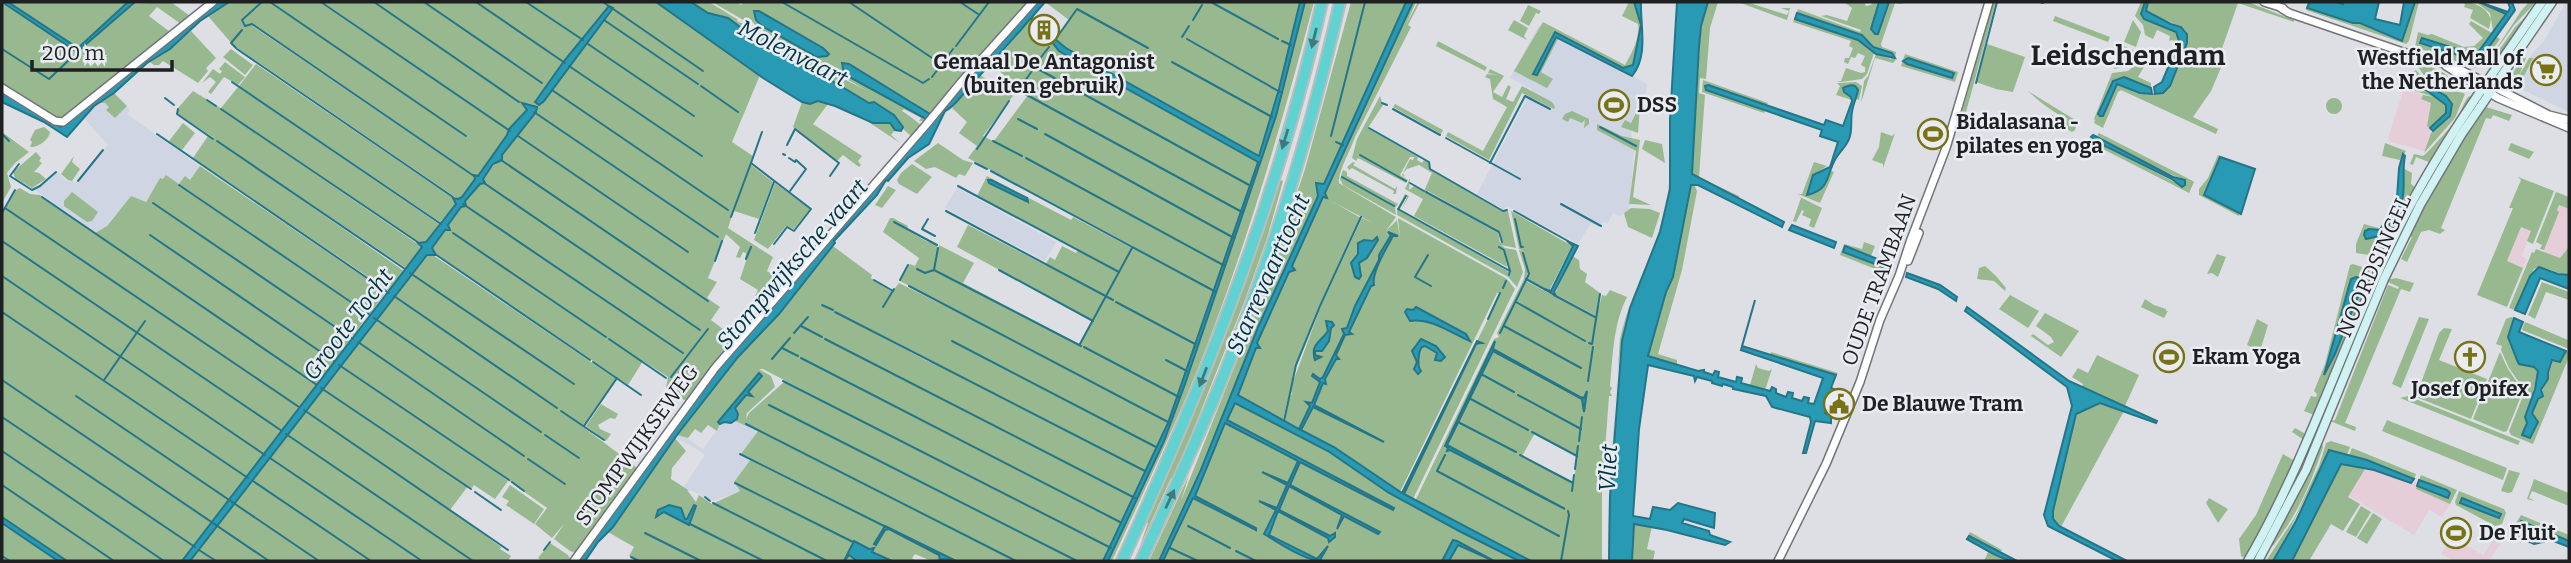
<svg xmlns="http://www.w3.org/2000/svg" width="2571" height="563" font-family="Bitter,serif">
<style>
.built{fill:#cfd5e2}
.education{fill:#e6ced9}
.green{fill:#98b98f;fill-rule:evenodd}
.water{fill:#289ab4;stroke:#257588;stroke-width:2}
.lines{fill:none;stroke-linecap:round;stroke-linejoin:round}
.stream{stroke:#257588;stroke-width:2}
.tertiary-casing{stroke:#72747a;stroke-width:10}
.secondary-casing{stroke:#72747a;stroke-width:11}
.motorway-casing{stroke:#bcbcbd;stroke-width:14}
.tertiary{stroke:#fff;stroke-width:7}
.secondary{stroke:#d0f2f2;stroke-width:8}
.motorway{stroke:#61d2d2;stroke-width:10}
.oneway{fill:#40797a}
.labels{text-anchor:middle;stroke-width:5;stroke-linejoin:round;paint-order:stroke}
.poi-label{font-size:21px;font-weight:bold;fill:#1f2022;stroke:#eaecf3;text-anchor:start}
.street-label{font-size:21px;fill:#1f2022;stroke:#eaecf3}
.water-label{font-size:23px;font-style:italic;fill:#00343f;stroke:#eaecf3}
.district-label{font-size:28px;font-weight:bold;fill:#1f2022;stroke:#eaecf3}
</style>
<rect width="100%" height="100%" fill="#dddfe5"/>
<g class="built">
<path d="M2566 2H2569V112L2515 86 2531 55 2544 41Z"/>
<path d="M1539 25 1647 84 1644 103H1639L1630 124 1634 153 1629 209 1620 216 1613 213 1607 224 1603 222 1600 227 1591 223 1578 244 1509 207 1503 209 1477 194 1532 89 1510 78Z"/>
<path d="M114 93 130 110 127 114 200 166 190 180 179 184 166 175 163 180 160 178 145 202 131 196 106 226 95 233 35 190 57 172 67 181 78 182 93 164 95 159 108 145 83 117 94 106Z"/>
<path d="M957 188 1056 242 1045 261 945 208Z"/>
<path d="M724 421H735L759 431 740 455 750 460 734 482 740 491 713 501 684 487 705 455 690 445 675 438 678 435 685 437 703 449Z"/>
</g>
<g class="education">
<path d="M2404 88 2442 102 2429 126 2431 133 2425 151 2391 142 2388 138Z"/>
<path d="M2559 205 2569 209V267L2543 252 2559 212 2557 211Z"/>
<path d="M2521 227 2531 231 2522 256 2527 259 2523 268 2507 261Z"/>
<path d="M2365 469 2374 470 2412 483 2413 481 2418 483 2417 486 2453 499 2442 517 2429 510 2414 535 2349 496Z"/>
<path d="M2502 527 2506 535 2489 561H2454L2441 554 2449 541 2451 542 2454 538 2483 555Z"/>
</g>
<g class="green">
<path d="M2 2H132L133 4 171 2 190 16 181 24 157 7 149 16 170 32 62 119H56L2 84Z"/>
<path d="M229 2H261L241 20 244 26 251 25 473 176 475 179 462 197 458 199 233 45 208 16Z"/>
<path d="M264 2H320L414 65 323 2H656L760 75 732 142 753 156 750 164 773 182 759 219 734 211 745 176 728 228 773 257 767 271 785 284 771 300 766 302 755 296 758 290 740 279 751 246 745 260 746 253 743 252 740 258 736 257 740 247 726 234 708 278 717 282 707 298 720 307 711 320 736 339 688 400H684L666 388 668 377 643 361 628 385 432 251V248L466 200 536 112 530 106 523 105 527 110 509 129 507 135 478 176 474 175 252 24 245 25 243 20ZM609 8 612 10 544 101 535 100 582 39Z"/>
<path d="M691 2H709L737 19 738 22 748 25 813 62C819 73 835 74 846 80 868 91 905 110 922 126L912 137 902 128 894 115 874 102 869 103 821 73 764 45 728 18 708 13Z"/>
<path d="M712 2H736L742 5V2H1028L954 83 927 121H919L921 118 904 109 902 111 758 28 748 17 746 20 752 25ZM755 11 774 19 823 48 828 54 817 57 762 26 756 21ZM841 64 913 102 926 119 844 74Z"/>
<path d="M1045 2H1300L1279 89 1259 156 1066 48 1047 31 1052 26 1060 34 1069 20Z"/>
<path d="M1305 2H1314C1285 112 1254 220 1214 327 1185 406 1147 484 1112 561H1108L1164 441 1185 384 1276 116Z"/>
<path d="M1351 2H1406L1324 184 1318 188V196L1259 325 1200 472 1159 561H1149L1189 475 1181 501 1260 303 1305 169Z"/>
<path d="M1413 2H1416L1406 25 1418 2H1420L1408 25 1411 27 1355 137C1351 150 1338 171 1339 183L1396 217 1386 231 1397 220 1400 238 1398 218 1507 279 1515 289 1413 499 1404 494V491L1476 344 1481 345 1477 341 1501 293H1497L1400 492 1334 447 1285 421 1289 396 1292 394 1290 390 1321 306 1362 218 1373 223 1331 201 1361 218 1319 306 1296 363 1283 420 1238 396 1256 348H1260L1257 343 1289 272 1293 269 1292 266 1324 197 1327 198 1325 193Z"/>
<path d="M1629 2H1634L1641 25 1634 65 1623 68 1556 32 1537 75 1556 37H1559L1541 72 1553 79 1547 88 1514 71 1543 22 1625 65C1632 52 1640 39 1638 24L1622 16Z"/>
<path d="M1708 2H1718L1710 28 1706 79 1700 78 1699 93 1705 95 1699 177 1739 196V200L1692 174 1701 26Z"/>
<path d="M1738 2H1747L1787 15 1789 11 1781 8H1790L1787 20Z"/>
<path d="M1844 2H1864L1866 6 1871 5 1872 2H1879L1871 29 1878 34 1889 2H1906L1901 4 1895 3 1881 44 1882 47 1896 52 1895 61 1893 63 1875 58 1861 103 1864 81 1868 76 1876 54 1891 59 1892 53 1873 47 1862 35 1858 40 1874 53 1867 74 1862 79 1841 82H1837L1841 81 1846 68 1861 73 1865 72V67L1861 65 1865 56 1858 53 1855 58 1851 57 1848 64 1844 62 1845 58H1849L1853 48 1849 46 1851 41 1793 22 1798 9 1860 32 1861 30 1821 16 1827 15 1847 21 1852 8Z"/>
<path d="M1993 2H1996L1966 112H1962Z"/>
<path d="M2141 2H2248L2294 20V22L2238 3 2219 57 2223 59V63L2211 91 2193 117 2218 129 2216 134 2121 90 2118 92 2103 128 2094 123 2095 120 2094 119 2112 73 2128 71 2139 62 2145 65 2138 77 2151 83V88L2115 79 2105 108 2117 84 2140 93H2163C2172 86 2192 42 2186 31 2183 26 2153 15 2146 11L2144 19 2176 32 2179 41 2177 44 2172 40 2169 41 2170 36 2157 30 2153 39 2145 35 2143 25 2135 16Z"/>
<path d="M2307 2H2310L2307 8 2353 23H2360L2402 41 2415 2H2419L2409 41 2406 44 2306 10Z"/>
<path d="M2461 2C2475 2 2485 6 2491 19L2489 29 2470 18 2473 10 2464 7 2465 4Z"/>
<path d="M2476 2 2506 13 2493 31 2490 13Z"/>
<path d="M2529 2H2536L2514 25 2485 66 2521 11Z"/>
<path d="M1528 5 1541 11 1539 14 1536 13 1529 26 1520 21Z"/>
<path d="M2532 11 2491 68 2488 66 2515 27Z"/>
<path d="M1033 16 1041 24 1038 27 1041 31 1040 35 1044 34 1059 51 1258 162 1168 423 1103 561H956L885 526 875 543 876 545 885 530 889 529 939 555 940 560H929L915 554 912 558 916 561H892L872 551V547L847 555 857 561H640L629 556 634 547 608 532 675 438 686 451 672 468 671 479 690 491 687 490 696 502 699 495 712 504 740 491 734 482 751 459 741 454 758 431 735 421 738 414 735 408 746 394 751 396 748 392 762 376 759 373 718 422 720 424 717 431 708 425 701 433 695 429 688 438 677 435 738 357 779 314 833 246 872 275 871 278 892 292 899 283 961 314 900 281 910 264 915 266 919 258 883 232 890 218H893L908 226 907 229 893 222 926 241 936 244 938 248 934 269 939 245 974 263 963 283 1079 344 1092 320 957 247 968 225 1045 265 1050 257 1055 260 1062 246 1076 253 1078 250 1119 273 1124 264 1119 271 977 196 987 176 1071 220 1073 217 1132 248 1133 246 968 158 977 146 959 133 967 122 952 108 980 75 1013 96 983 136 1025 157 994 141 1028 95 992 65ZM820 304H821L930 360 929 362ZM759 369H763L891 436 784 382 749 413 746 419 747 413 775 387 771 376ZM666 505 681 508 685 519H688L693 506 689 525 664 512 660 516 656 512Z"/>
<path d="M2055 16 2110 37 2108 42 2053 21Z"/>
<path d="M1514 20 1528 28 1524 36 1527 40 1508 30Z"/>
<path d="M2133 20 2141 32 2136 47 2124 42Z"/>
<path d="M2471 21 2492 33 2477 55 2420 42 2477 60 2497 37 2500 39 2481 66 2475 68 2415 47 2418 32 2428 35 2432 34 2464 47 2474 46 2483 38 2469 24Z"/>
<path d="M191 31 216 58 206 68 208 71 198 83 163 61 159 65H154L150 62 170 49Z"/>
<path d="M1438 41 1487 67 1485 71 1436 46Z"/>
<path d="M1987 44 2025 57 2013 92 1996 89 1976 82Z"/>
<path d="M2124 46 2135 51 2127 66 2114 69Z"/>
<path d="M231 49 253 65 245 75 223 57Z"/>
<path d="M1905 54 1958 72 1955 82 1901 66Z"/>
<path d="M2523 57 2526 58 2519 76 2529 58H2533L2523 78 2509 79Z"/>
<path d="M2415 60 2444 73 2463 88C2443 96 2422 79 2415 60Z"/>
<path d="M225 62 245 77 238 85 224 77 211 94 208 92 216 82 210 77 202 83 213 69 220 74 222 71 219 69Z"/>
<path d="M256 64 456 200V204L440 222 239 86Z"/>
<path d="M1490 69 1504 76 1493 92 1502 97 1508 85 1511 87 1506 99 1513 102 1522 86 1552 102 1555 107 1554 109 1522 93 1489 160 1446 136 1448 132 1483 151 1507 107 1493 99 1490 79 1485 77 1487 74 1498 75 1488 73Z"/>
<path d="M2416 70C2424 79 2435 91 2449 92 2456 92 2459 91 2465 94L2455 118 2424 153 2431 133 2448 118 2452 108 2446 96 2421 81 2409 84 2426 90 2446 105V113L2430 128 2427 126 2431 103 2421 99 2423 95 2434 97 2403 87 2406 76Z"/>
<path d="M1703 80 1768 103 1766 106 1708 86 1707 90 1765 110 1764 113 1702 92Z"/>
<path d="M1856 82 1862 86 1859 100 1856 99 1858 94 1845 93 1852 97V100L1836 95 1840 86 1837 83Z"/>
<path d="M238 87 439 224 426 242 420 243 220 109 422 247 406 268 217 141 404 271 389 291 193 158 208 136 214 138 178 114V108L193 91 221 108Z"/>
<path d="M2028 91 2077 121 2075 130 2072 132 2052 120V115L2063 121 2068 119C2056 115 2036 99 2028 91Z"/>
<path d="M114 93 127 106 115 118 106 110 109 107 105 103H100Z"/>
<path d="M1380 96 1383 105 1368 128 1418 157 1417 160 1422 163 1424 160 1429 163V169L1501 211H1508L1516 248 1501 245 1505 248 1516 250 1523 272 1517 287 1508 277 1397 215V209L1405 194 1409 196 1402 209 1407 197 1405 196 1399 210 1509 272V276L1511 272 1504 248 1507 267 1414 216 1423 199 1405 189 1410 178 1409 190 1414 186 1424 191 1432 173 1419 165 1407 169 1403 173 1405 177 1402 175 1410 159 1413 160 1414 157H1410L1400 175 1408 180 1406 183 1358 158 1356 161 1352 158 1357 139ZM1428 191 1500 232 1502 241 1500 243 1498 233 1426 193Z"/>
<path d="M2469 96 2472 99 2426 171 2429 162 2416 157 2413 165 2410 164 2414 154 2423 156C2427 154 2456 121 2458 117 2462 109 2463 103 2469 96Z"/>
<circle cx="2334" cy="106" r="8"/>
<path d="M818 101 828 104 813 124 862 156 858 161 861 165 859 167 843 155 837 161 793 127 802 102 810 104Z"/>
<path d="M1671 101C1669 136 1675 174 1667 208 1656 253 1630 293 1622 339 1615 380 1615 425 1612 467 1611 488 1614 548 1608 561L1609 496 1620 339C1630 292 1657 251 1666 205 1673 171 1667 136 1671 101Z"/>
<path d="M1395 104 1443 130 1441 134 1393 107Z"/>
<path d="M1640 104H1643V106H1640L1638 133 1621 127 1625 120 1631 123Z"/>
<path d="M2486 107 2512 115 2509 121 2493 115 2491 119 2486 118 2441 228 2445 230 2440 234 2429 230 2421 232 2407 262 2401 259 2412 237 2408 235 2455 150Z"/>
<path d="M1572 111 1589 119V124L1584 128 1585 120 1582 123 1570 118 1568 122 1562 119 1565 114Z"/>
<path d="M867 121 891 124 895 130 891 135 900 143Z"/>
<path d="M183 123 195 133 182 150 169 141Z"/>
<path d="M1597 124 1622 136 1640 140 1633 197 1651 205 1629 204 1636 151 1597 130Z"/>
<path d="M44 127 50 132C49 140 38 148 30 147L32 142 30 140 35 130Z"/>
<path d="M2 132 29 152 15 163 7 173 11 187 2 203Z"/>
<path d="M1881 132 1892 136 1895 133 1883 168V164L1872 160 1879 147Z"/>
<path d="M2099 133 2191 180 2194 182 2189 193 2093 144 2095 141 2182 186 2186 181C2156 168 2127 152 2097 136Z"/>
<path d="M1645 140 1662 144 1665 163 1642 149Z"/>
<path d="M938 143 963 160 973 163 965 176 959 174 956 178 935 167 926 169 914 161Z"/>
<path d="M2385 143 2406 151 2400 160 2382 156Z"/>
<path d="M2511 143 2534 152 2529 159 2508 150Z"/>
<path d="M36 152 41 158 39 161 42 163 34 172 31 171 39 173 46 179 32 188 15 178 13 172Z"/>
<path d="M2218 155 2244 164 2220 157 2205 195 2240 212 2239 216 2199 195V189L2208 178Z"/>
<path d="M74 156 72 162 80 169 72 181 68 180 61 174Z"/>
<path d="M1353 162 1355 163 1353 165 1395 189 1397 186 1396 194H1393L1394 191 1352 168 1349 170 1347 167Z"/>
<path d="M1814 162 1827 166 1813 175 1807 193 1811 195 1822 188 1831 171 1834 172 1820 203 1798 194H1802Z"/>
<path d="M912 164 932 177 917 194 899 184 897 180 901 173Z"/>
<path d="M200 166 383 290 384 294 370 314 179 184 367 314V316L354 335 347 334 153 203 349 337 350 341 182 561H67L2 517V215L16 190 20 188 30 194 40 195 95 233 107 226 131 196 146 202 160 178 163 179 166 175 179 184 185 176 190 180Z"/>
<path d="M2403 168 2412 173 2411 184 2415 187 2423 176 2384 254 2375 256 2356 253V244L2364 224 2382 229 2365 231 2378 238C2395 213 2406 200 2403 168Z"/>
<path d="M1343 170 1347 172V176L1398 204 1395 208 1396 215 1343 185 1340 179Z"/>
<path d="M2518 177 2554 191 2533 244 2527 241 2531 231 2521 227 2507 261 2523 268 2507 307 2477 295 2513 208H2509L2521 180Z"/>
<path d="M1281 180 1283 181 1267 238 1245 300 1174 478H1171L1140 546 1148 523 1146 522 1208 380 1275 191Z"/>
<path d="M775 183 810 209 794 229 786 226 768 249 754 240Z"/>
<path d="M1694 184 1697 191 1682 270 1658 354 1677 360V365L1648 356 1666 292 1673 277 1691 185Z"/>
<path d="M888 186 896 190 882 208 875 205Z"/>
<path d="M72 192 98 212 92 221 87 222 64 206V201Z"/>
<path d="M2556 192 2569 197V209L2559 205 2557 210 2559 212 2544 250 2540 249 2542 245 2536 242Z"/>
<path d="M1798 196 1822 208 1814 228 1809 226 1811 219 1802 215 1804 211 1802 210 1796 222 1793 221 1801 198Z"/>
<path d="M1631 208 1650 209 1660 213 1652 238 1628 227 1624 213Z"/>
<path d="M1511 211 1572 246 1549 291 1527 279 1529 274 1523 251 1528 273 1514 305 1526 281 1596 318 1602 295 1606 296 1610 290 1627 297C1613 325 1613 355 1610 386L1612 388 1610 392 1612 396H1609L1602 491V561H1531L1415 501 1494 339 1499 337 1497 333 1524 279 1525 269 1519 250 1523 251 1519 249ZM1495 343 1447 445 1564 509 1449 449 1447 451 1448 448 1445 446ZM1535 433 1577 455 1574 482 1522 456Z"/>
<path d="M1864 242 1875 246 1871 256 1845 246 1888 269 1890 264 1892 265 1888 274 1840 255 1844 244 1862 249Z"/>
<path d="M2569 247V275C2558 275 2545 264 2534 269L2515 310 2509 308 2532 252 2534 253 2536 249 2560 258Z"/>
<path d="M430 253 616 379 583 427 634 465 637 469 576 553 570 551 554 539 564 524 552 538 535 524 547 508 488 466 508 481 495 499 474 485 472 488 468 486 450 510 501 547 500 549 511 556 508 561H190L394 296Z"/>
<path d="M2217 254 2226 257 2218 277 2212 273 2207 274Z"/>
<path d="M1572 256 1579 260 1580 269 1587 274 1585 282 1600 293 1596 316 1555 294Z"/>
<path d="M2353 264 2368 269 2371 274 2361 297 2364 299 2314 415 2304 411 2311 396 2316 397 2317 394 2314 391 2325 364 2350 265ZM2351 279 2363 284 2324 375Z"/>
<path d="M1985 266 1996 276 2006 288 2005 291 1994 281 1977 279 1979 268Z"/>
<path d="M2396 278 2414 283 2410 292 2401 289 2345 423 2356 427 2355 431 2330 421 2335 420 2388 285 2398 289 2399 287 2386 281 2387 280Z"/>
<path d="M2542 282 2569 292V300L2546 292 2535 319 2528 315Z"/>
<path d="M2010 295 2039 311 2028 328 1999 309Z"/>
<path d="M2145 299 2154 305 2166 309V311H2168L2164 318 2141 307Z"/>
<path d="M2045 313 2079 331 2061 357 2031 336 2033 334 2048 345 2054 342 2051 337 2036 326Z"/>
<path d="M2419 317 2429 319 2401 388 2392 384Z"/>
<path d="M2511 317 2514 318 2512 324 2517 360 2519 364 2534 367 2538 371 2523 435 2530 438 2535 420 2532 413 2547 381 2553 360 2564 356 2566 351 2569 352V357L2533 444 2511 435 2509 431 2525 391 2509 368 2501 350 2502 346 2496 344 2506 319Z"/>
<path d="M2257 319 2268 325 2260 351 2247 345Z"/>
<path d="M2525 322 2568 340 2569 349 2522 330Z"/>
<path d="M2444 328 2452 329 2439 360 2487 379 2471 419 2416 397 2439 333Z"/>
<path d="M1771 352 1838 373 1836 375 1770 355Z"/>
<path d="M2500 352 2508 369 2523 391 2507 431 2504 432 2473 419Z"/>
<path d="M2097 355 2139 375 2125 406 2082 387 2083 384 2072 377 2078 368 2088 373Z"/>
<path d="M1756 364 1758 368 1769 371 1772 369 1765 390 1750 385Z"/>
<path d="M2087 391 2124 411 2061 527 2054 523 2051 512 2077 408Z"/>
<path d="M2408 396 2520 441 2518 445 2400 398Z"/>
<path d="M1235 402 1328 451 1400 499 1519 561H1163L1195 496Z"/>
<path d="M601 404 618 414 615 419 610 418 598 425 600 429 611 434 606 441 586 426Z"/>
<path d="M2387 420 2507 468 2503 480 2382 431Z"/>
<path d="M2295 428 2304 433 2306 443 2245 558 2241 556 2239 539 2256 515 2283 454 2295 461 2304 440 2292 432Z"/>
<path d="M2331 441 2350 447 2347 455 2329 450 2278 553 2273 561H2266L2295 517 2319 466 2326 443Z"/>
<path d="M2322 444 2323 447C2312 482 2296 517 2273 546L2271 545Z"/>
<path d="M2352 448 2416 474 2414 479 2349 455Z"/>
<path d="M2341 464 2365 469 2348 497 2360 504 2343 531 2331 524 2309 561H2292Z"/>
<path d="M2509 470 2520 473 2512 492 2508 493 2501 491Z"/>
<path d="M2421 475 2457 490 2450 504 2416 489 2417 486 2448 498 2450 494 2419 480Z"/>
<path d="M2534 479 2569 493V506L2532 491 2529 498 2535 501 2527 499Z"/>
<path d="M510 485 544 509 534 524 506 505 509 501 502 497Z"/>
<path d="M2459 491 2504 509 2506 513 2502 524 2495 526 2456 505 2455 502Z"/>
<path d="M2209 498 2228 509 2218 523 2206 503Z"/>
<path d="M2361 506 2371 512 2356 537 2346 532Z"/>
<path d="M2373 513 2382 519 2367 544 2357 538Z"/>
<path d="M2521 515 2569 535V541L2521 522 2519 526 2523 542 2520 543 2515 525Z"/>
<path d="M2 523 58 561H2Z"/>
<path d="M1639 524 1652 526 1647 549 1655 551 1653 561H1632L1633 525Z"/>
<path d="M1970 532 2002 550 2000 552 1969 536 1968 539 2010 561H1984L1988 552 1966 540Z"/>
<path d="M550 543 568 555 571 561H542L538 558Z"/>
</g>
<g class="water">
<path d="M2 2H8L78 48 128 2H135L77 52Z"/>
<path d="M216 2H229L200 21 170 49 147 63 114 93 94 106 67 137 44 122 2 102V91L61 127Z"/>
<path d="M656 2H691L708 13 728 18 764 45 797 60 869 103 874 102 894 115 903 127 901 131 895 130 890 123H873L835 106 818 101 810 104 802 102 763 78Z"/>
<path d="M1036 2H1045L1032 17 1033 19H1030C1011 42 991 63 971 85 962 94 956 106 945 111L929 144 908 158 888 181 886 180 877 195 834 241 835 243 779 314 738 357 677 435 613 527 598 542 585 561H577L731 352 761 321 963 83Z"/>
<path d="M1300 2H1305L1276 116 1185 384 1164 441 1108 561H1103L1168 423 1258 162 1059 51 1047 36 1049 34 1066 48 1259 156 1279 89Z"/>
<path d="M1406 2H1413L1325 193 1327 198 1323 197 1292 266 1295 270 1289 272 1257 343 1260 348H1256L1238 395 1299 429 1310 406 1306 402 1312 403 1320 382 1312 376 1313 374 1320 379 1323 377 1344 334 1342 329 1347 328 1355 306 1379 260V255L1391 235 1388 232 1398 236H1393C1387 247 1371 273 1374 285L1371 286 1349 332 1352 334 1345 335 1336 355 1339 359H1336L1325 379 1326 384 1323 383 1314 405 1384 442 1313 407 1301 430 1334 447 1402 493 1477 341 1482 343 1476 344 1404 494 1531 561H1519L1461 532 1389 493 1328 451 1235 403 1227 420 1394 508 1393 510 1300 462 1290 485 1380 532 1378 534 1344 516 1337 529 1342 515 1289 486 1279 510 1330 536 1335 533V537L1329 542 1328 538 1278 511 1269 535 1317 559 1328 546 1320 560 1322 561C1305 561 1278 542 1264 534L1276 510 1259 501 1277 508 1287 485 1262 472 1288 483 1298 461 1225 423 1195 496 1256 528V530L1193 498 1163 561H1159L1200 472 1259 325 1318 196 1316 183 1324 184Z"/>
<path d="M1634 2H1641C1640 25 1649 56 1632 76L1556 37 1537 75 1533 74 1555 32 1623 68 1633 65 1641 25Z"/>
<path d="M1677 2H1708L1701 26 1699 47 1692 174 1784 222 1782 227 1698 185H1691L1673 277 1666 292 1648 356 1698 371 1704 370V372L1713 375 1715 371 1719 372 1718 377 1736 382 1737 377 1742 378 1741 383 1770 391 1772 387 1776 389V393L1786 397 1788 392 1793 393 1792 398 1802 401 1804 397 1809 398 1808 403 1814 404 1823 378 1741 350 1755 300 1742 346 1836 375 1831 388 1834 389 1825 413 1831 416V423L1815 421 1806 453H1803L1811 422 1810 417 1772 407 1766 396 1733 389V387L1723 384 1722 386 1712 383V381L1697 377 1695 381 1694 376 1648 365 1639 429 1633 516 1650 519 1653 507 1670 510 1678 503 1715 513 1714 528 1684 519 1682 523 1709 531 1710 535 1730 542 1725 545 1667 530 1634 524 1632 561H1609L1610 497 1622 341 1630 308 1660 232 1670 189V120Z"/>
<path d="M1879 2H1889L1878 34H1875L1871 29Z"/>
<path d="M2145 2H2148L2146 11 2171 24 2181 27 2187 34V43L2170 86 2163 93 2155 94 2154 87 2162 82 2179 41 2176 32 2144 19 2141 14Z"/>
<path d="M2310 2H2336L2343 4 2344 2H2379L2375 19 2400 25 2404 2H2415L2402 41 2360 23H2353L2307 8Z"/>
<path d="M2479 2 2508 12 2510 8 2508 2H2512L2515 10 2481 58 2473 60 2420 43 2422 38 2476 55 2506 14Z"/>
<path d="M609 6 613 8 544 101 539 105 535 102 564 61Z"/>
<path d="M759 11 823 48 829 54 827 56 817 57 762 26 756 20 754 11Z"/>
<path d="M1797 13 1862 35 1873 47 1892 53 1895 58 1876 54 1858 40 1795 19Z"/>
<path d="M1908 58 1954 73 1952 78 1907 64 1903 61Z"/>
<path d="M842 63 849 64 930 114 926 119 844 74Z"/>
<path d="M2124 77 2151 88 2152 94 2140 93 2117 84 2103 116H2100L2098 114 2113 81Z"/>
<path d="M2412 77 2446 96 2452 104 2450 116 2433 131 2430 128 2446 113V105L2426 90 2409 84 2408 79Z"/>
<path d="M1708 85 1824 125 1826 120 1843 126 1852 101 1851 97 1844 92 1843 88C1849 85 1855 83 1858 90 1857 97 1853 104 1852 112 1850 121 1853 130 1849 139 1846 147 1840 151 1836 158 1826 174 1831 190 1807 195L1813 175 1830 167 1838 142 1820 136 1822 130 1706 90 1705 86Z"/>
<path d="M522 103 537 107 536 112 502 155V160L493 164 483 179 485 183 480 184 465 201 466 206 461 207 448 225 450 230H445L432 248 436 255H427L190 561H182L404 271 422 247 418 243 426 242 456 204 453 198 458 199 462 197 475 179 474 175 478 176 507 135 509 129 527 110Z"/>
<path d="M2093 135 2173 177 2185 180V185L2182 187 2172 179 2095 141 2091 137Z"/>
<path d="M2403 154 2405 156C2402 169 2405 181 2403 195 2401 210 2390 223 2383 235L2366 239 2364 235 2365 231 2369 229 2380 230 2397 198 2399 168Z"/>
<path d="M2220 157 2255 169 2241 214 2204 195Z"/>
<path d="M991 180 1027 198 1028 202 989 183 988 180Z"/>
<path d="M1792 225 1836 242 1834 248 1789 230Z"/>
<path d="M1377 237 1378 240 1367 258 1359 263 1361 276 1359 279 1355 277 1351 263 1358 254V243L1364 240 1373 241Z"/>
<path d="M1567 241 1578 246 1554 292 1556 296 1544 289 1551 291 1573 246Z"/>
<path d="M1845 246 1890 264 1888 269 1843 252Z"/>
<path d="M2539 267 2558 274 2569 275V289L2540 278 2525 314 2515 310 2530 276Z"/>
<path d="M1907 273 1940 285 1957 297 1956 301 1938 289 1906 277Z"/>
<path d="M2356 277 2360 278 2363 284 2335 354 2324 375 2351 279Z"/>
<path d="M1416 307 1466 334 1470 341C1450 333 1433 318 1410 321L1405 312 1407 309 1413 310Z"/>
<path d="M1967 307 2069 381 2157 421 2156 423 2100 403 2076 414 2053 511V519L2059 526 2127 561H2117L2048 526 2044 515 2072 406 2067 387 1965 311Z"/>
<path d="M2514 318 2523 322 2519 332 2566 351 2560 362 2552 360 2548 373V379L2541 390 2543 396 2538 399 2532 413 2538 422 2530 438 2522 435 2527 423 2525 417 2535 389 2538 371 2534 367 2519 364 2517 360 2508 337Z"/>
<path d="M1326 321 1332 322 1334 325 1331 328 1329 341 1322 351H1315V355L1321 357 1315 360C1310 344 1320 343 1328 331Z"/>
<path d="M1421 339 1436 346 1445 357 1441 361 1435 360 1437 353 1425 346 1422 347C1418 352 1417 367 1421 371L1418 374 1414 369 1417 362 1412 351Z"/>
<path d="M1495 341 1493 349 1580 397 1584 398 1587 391 1584 412 1582 399 1493 351 1447 445 1565 509 1450 450 1447 451 1448 448 1445 446Z"/>
<path d="M759 373 762 376 748 392 752 396 746 395 735 408 738 414 737 419 731 423 724 422 720 424 718 422Z"/>
<path d="M2329 450 2367 460 2414 479 2411 483 2374 470 2341 464 2292 561H2273L2296 521Z"/>
<path d="M2419 480 2447 490 2450 493 2448 498 2417 486Z"/>
<path d="M2462 498 2501 514 2499 518 2460 503Z"/>
<path d="M669 505 681 508 685 519H687L694 505 696 506 689 525 664 512 656 517 658 510Z"/>
<path d="M2 517 67 561H58L2 523Z"/>
<path d="M2521 521 2569 541V547L2551 540 2534 544 2523 539 2519 526Z"/>
<path d="M885 526 956 561 944 559 937 561 940 560 939 555 889 529 885 530 876 545 874 544Z"/>
<path d="M1969 536 2017 561C2001 561 1982 547 1967 539Z"/>
<path d="M1453 540 1457 541 1494 561 1458 545 1449 561H1442Z"/>
<path d="M854 541 869 549 874 548 872 552 892 561H857L849 555 844 561Z"/>
</g>
<g class="lines">
<g class="stream">
<path d="M262 2 242 20 245 26 252 24 474 176"/>
<path d="M270 2 466 136"/>
<path d="M321 2 510 131"/>
<path d="M374 2 519 102"/>
<path d="M424 2 542 83"/>
<path d="M476 2 565 63"/>
<path d="M526 2 583 40"/>
<path d="M603 2 703 71"/>
<path d="M782 2 923 83 929 79"/>
<path d="M849 2 941 64"/>
<path d="M960 2 978 14"/>
<path d="M1211 2 1278 39"/>
<path d="M2040 2 2043 3"/>
<path d="M604 20 698 84"/>
<path d="M1193 20 1202 5"/>
<path d="M1182 37 1189 26"/>
<path d="M1187 39 1280 92"/>
<path d="M1055 40 1077 9 1148 48"/>
<path d="M1282 41 1291 45"/>
<path d="M588 44 694 116"/>
<path d="M956 46 989 2"/>
<path d="M236 48 231 43 242 30"/>
<path d="M2 49 49 79 70 59"/>
<path d="M237 49 453 197"/>
<path d="M1038 61 1049 47"/>
<path d="M1172 62 1272 117"/>
<path d="M569 66 702 156"/>
<path d="M1038 69 1249 185"/>
<path d="M932 77 953 49"/>
<path d="M232 82 441 224"/>
<path d="M1976 83 1997 2"/>
<path d="M701 86 738 112"/>
<path d="M1021 86 1035 67"/>
<path d="M552 90 728 210"/>
<path d="M1025 94 1242 212"/>
<path d="M165 98 174 105"/>
<path d="M207 100 216 106"/>
<path d="M1382 103 1387 105"/>
<path d="M178 109 177 114 213 139"/>
<path d="M221 109 419 243"/>
<path d="M1393 109 1440 135"/>
<path d="M534 112 718 237"/>
<path d="M1018 119 1037 129"/>
<path d="M1600 127 1636 146"/>
<path d="M1369 128 1429 162 1430 169 1503 211 1507 210"/>
<path d="M762 132 751 163 811 209 794 231 787 227 774 244"/>
<path d="M2 134 9 141"/>
<path d="M157 134 389 293"/>
<path d="M1045 134 1234 238"/>
<path d="M518 136 688 252"/>
<path d="M1331 136 1365 2"/>
<path d="M1446 138 1520 179"/>
<path d="M217 141 405 269"/>
<path d="M993 141 1022 156"/>
<path d="M1336 142 1343 145"/>
<path d="M787 145 795 129 839 163 830 176"/>
<path d="M977 149 1009 101"/>
<path d="M783 154 785 155"/>
<path d="M1360 155 1406 181"/>
<path d="M789 158 795 162 796 160 806 169 790 191"/>
<path d="M1026 158 1225 266"/>
<path d="M501 160 708 301"/>
<path d="M975 163 987 169"/>
<path d="M1490 163 1525 96 1550 109"/>
<path d="M19 164 10 176 32 190 40 186 56 172"/>
<path d="M991 171 1216 292"/>
<path d="M1342 177 1394 206"/>
<path d="M78 181 103 150"/>
<path d="M484 183 700 330"/>
<path d="M1410 183 1424 191"/>
<path d="M179 185 370 315"/>
<path d="M958 186 1119 272"/>
<path d="M1426 192 1499 232 1502 242"/>
<path d="M42 197 317 385"/>
<path d="M153 203 353 339"/>
<path d="M463 204 683 353"/>
<path d="M1561 204 1601 226"/>
<path d="M5 208 299 407"/>
<path d="M1399 208 1406 196"/>
<path d="M1398 209 1510 271"/>
<path d="M946 211 1113 300"/>
<path d="M1514 211 1568 241"/>
<path d="M2 213 15 190"/>
<path d="M731 217 751 163"/>
<path d="M928 219 922 229 935 236"/>
<path d="M1515 219 1521 247H1523"/>
<path d="M894 222 937 245"/>
<path d="M453 233 606 337"/>
<path d="M755 233 774 182"/>
<path d="M150 235 334 361"/>
<path d="M2 241 282 431"/>
<path d="M1499 247 1504 250 1510 271 1509 275"/>
<path d="M938 248 934 270 1081 346"/>
<path d="M435 254 590 360"/>
<path d="M1428 255 1415 277 1431 286"/>
<path d="M746 259 751 247"/>
<path d="M715 261 722 241"/>
<path d="M917 269 925 273 934 270"/>
<path d="M999 270 1093 321"/>
<path d="M410 273 574 384"/>
<path d="M2 276 265 455"/>
<path d="M1526 279 1546 290"/>
<path d="M874 280 893 291"/>
<path d="M900 280 908 265"/>
<path d="M909 286 1168 422"/>
<path d="M1503 288 1506 281"/>
<path d="M1554 295 1595 317"/>
<path d="M394 296 557 408"/>
<path d="M1116 302 1195 344"/>
<path d="M1516 302 1585 341"/>
<path d="M822 305 833 310"/>
<path d="M883 307 894 289"/>
<path d="M2 312 248 478"/>
<path d="M835 312 1145 471"/>
<path d="M374 318 541 432"/>
<path d="M1488 319 1500 293"/>
<path d="M801 326 822 337"/>
<path d="M1504 326 1581 368"/>
<path d="M794 333 808 317"/>
<path d="M1500 333 1529 274 1523 253"/>
<path d="M609 339 666 378"/>
<path d="M825 339 1135 498"/>
<path d="M952 341 1156 447"/>
<path d="M358 342 524 456"/>
<path d="M1589 343 1592 344 1600 294"/>
<path d="M1080 344 1132 248"/>
<path d="M1084 347 1179 397"/>
<path d="M782 348 798 356"/>
<path d="M801 358 1120 522"/>
<path d="M772 359 790 338"/>
<path d="M1166 360 1187 371"/>
<path d="M593 362 641 395"/>
<path d="M339 365 509 480"/>
<path d="M1481 374 1514 392"/>
<path d="M671 377 708 329"/>
<path d="M2 380 269 561"/>
<path d="M104 380 145 321"/>
<path d="M783 381 1111 548"/>
<path d="M1588 381 1593 347"/>
<path d="M321 388 471 489"/>
<path d="M1518 395 1581 429"/>
<path d="M76 396 319 561"/>
<path d="M1469 398 1528 430"/>
<path d="M769 405 1077 561"/>
<path d="M304 410 508 550"/>
<path d="M561 411 604 440"/>
<path d="M2 417 195 547"/>
<path d="M1284 421 1296 365 1320 306 1361 217"/>
<path d="M1458 422 1516 452"/>
<path d="M746 424 1016 561"/>
<path d="M584 426 617 378"/>
<path d="M1532 432 1577 456"/>
<path d="M286 434 473 561"/>
<path d="M545 435 579 458"/>
<path d="M1579 441 1582 417"/>
<path d="M2 451 164 561"/>
<path d="M740 454 886 527"/>
<path d="M1445 455 1437 471 1559 536"/>
<path d="M1520 455 1573 483"/>
<path d="M270 458 422 561"/>
<path d="M528 459 565 484"/>
<path d="M1575 469 1578 446"/>
<path d="M253 481 371 561"/>
<path d="M512 482 524 491"/>
<path d="M735 483 853 542"/>
<path d="M2 485 114 561"/>
<path d="M1572 491 1574 475"/>
<path d="M475 492 501 510"/>
<path d="M705 497 710 501"/>
<path d="M713 503 827 561"/>
<path d="M690 524 764 561"/>
<path d="M1188 526 1230 548"/>
<path d="M645 533 701 561"/>
<path d="M1170 548 1198 561"/>
<path d="M199 550 216 561"/>
<path d="M544 550 550 542"/>
<path d="M1236 551 1256 561"/>
<path d="M2 556 10 561"/>
<path d="M631 557 639 561"/>
<path d="M1561 561 1569 515 1568 511"/>
</g>
<g class="tertiary-casing">
<g id="tertiary">
<path d="M2264 2 2283 8"/>
<path d="M2281 8 2289 13 2400 51 2455 67 2549 115 2569 120"/>
<path d="M2446 66 2498 98 2569 128"/>
<path d="M2 88 55 121 63 122 213 2"/>
<path d="M1908 261 1919 233"/>
<path d="M574 561 715 368 926 125 963 80 1033 2"/>
<path d="M1778 561 1826 464 1860 382 1880 320 1899 276 1910 242 1946 148 1989 2"/>
</g>
</g>
<g class="secondary-casing">
<g id="secondary">
<path d="M2248 561C2309 456 2344 340 2397 231 2437 150 2491 76 2542 2"/>
<path d="M2258 561 2306 470 2384 279 2420 205 2461 135 2552 2"/>
</g>
</g>
<g class="motorway-casing">
<g id="motorway">
<path d="M1122 561C1205 381 1279 196 1322 2"/>
<path d="M1141 561C1173 492 1205 423 1233 352 1278 239 1313 120 1340 2"/>
</g>
</g>
<use href="#tertiary" class="tertiary"/>
<use href="#secondary" class="secondary"/>
<use href="#motorway" class="motorway"/>
</g>
<defs><path id="oneway-solid" d="M-6-.8H1V-3.2L6.5 0L1 3.2V.8H-6Z" transform="scale(1.75)"/></defs>
<g class="oneway">
<use href="#oneway-solid" transform="translate(1314 38) rotate(104)"/>
<use href="#oneway-solid" transform="translate(1285 139) rotate(107)"/>
<use href="#oneway-solid" transform="translate(1203 377) rotate(111)"/>
<use href="#oneway-solid" transform="translate(1170 499) rotate(-65)"/>
</g>
<defs>
<g id="building-ring" transform="scale(1.575)"><circle r="9.5" fill="#eaecf3" stroke="#797214" stroke-width="1.5"/><path d="M-4-6H4V6H1V3H-1V6H-4ZM-2.5-4.3h1.7v1.8h-1.7ZM.8-4.3h1.7v1.8H.8ZM-2.5-1h1.7V.8h-1.7ZM.8-1h1.7V.8H.8Z" fill="#797214"/></g>
<g id="supermarket-ring" transform="scale(1.575)"><circle r="9.5" fill="#eaecf3" stroke="#797214" stroke-width="1.5"/><path d="M-6-5.5h2.5l.6 2H6L4.5 2H-2.5L-4.4-4H-6ZM-1.5 3.2a1.3 1.3 0 1 0 .1 0ZM3 3.2a1.3 1.3 0 1 0 .1 0Z" fill="#797214"/></g>
<g id="stadium-ring" transform="scale(1.575)"><circle r="9.5" fill="#eaecf3" stroke="#797214" stroke-width="1.5"/><path d="M0-5a6.5 5 0 1 0 0 10a6.5 5 0 1 0 0-10ZM-3.5-1.8h7v3.6h-7Z" fill="#797214"/></g>
<g id="church-ring" transform="scale(1.575)"><circle r="9.5" fill="#eaecf3" stroke="#797214" stroke-width="1.5"/><path d="M-1.2-6h2.4v3.5h3.3v2.4h-3.3V6h-2.4V-.1h-3.3v-2.4h3.3Z" fill="#797214"/></g>
<g id="civic-ring" transform="scale(1.575)"><circle r="9.5" fill="#eaecf3" stroke="#797214" stroke-width="1.5"/><path d="M-.6-6.5H3V-4.5H.6V-3L4-1V1h2V6H-6V1h2V-1L-.6-3ZM-1.2 2.5V6h2.4V2.5Z" fill="#797214"/></g>
</defs>
<g fill-rule="evenodd">
<use href="#building-ring" x="1044" y="30"/>
<use href="#supermarket-ring" x="2546" y="70"/>
<use href="#stadium-ring" x="1614" y="105"/>
<use href="#stadium-ring" x="1933" y="134"/>
<use href="#stadium-ring" x="2169" y="357"/>
<use href="#church-ring" x="2470" y="357"/>
<use href="#civic-ring" x="1839" y="404"/>
<use href="#stadium-ring" x="2456" y="533"/>
</g>
<g class="labels">
<g class="poi-label">
<text x="2523" y="65" text-anchor="end">Westfield Mall of<tspan x="2523" dy="24">the Netherlands</tspan></text>
<text x="1044" y="69" text-anchor="middle">Gemaal De Antagonist<tspan x="1044" dy="24">(buiten gebruik)</tspan></text>
<text x="1637" y="112">DSS</text>
<text x="1956" y="129">Bidalasana -<tspan x="1956" dy="24">pilates en yoga</tspan></text>
<text x="2192" y="364">Ekam Yoga</text>
<text x="2470" y="396" text-anchor="middle">Josef Opifex</text>
<text x="1862" y="411">De Blauwe Tram</text>
<text x="2479" y="540">De Fluit</text>
</g>
<g class="street-label">
<text transform="translate(2374 266) rotate(-66)" y="7">NOORDSINGEL</text>
<text transform="translate(1879 280) rotate(-70)" y="7">OUDE TRAMBAAN</text>
<text transform="translate(637 445) rotate(-54)" y="7">STOMPWIJKSEWEG</text>
</g>
<g class="water-label">
<text transform="translate(793 53) rotate(27)" y="8">Molenvaart</text>
<text transform="translate(792 264) rotate(-49)" y="8">Stompwijksche vaart</text>
<text transform="translate(1268 274) rotate(-66)" y="8">Starrevaarttocht</text>
<text transform="translate(348 324) rotate(-53)" y="8">Groote Tocht</text>
<text transform="translate(1608 468) rotate(-87)" y="8">Vliet</text>
</g>
<g class="district-label">
<text x="2128" y="65">Leidschendam</text>
</g>
</g>
<rect width="2571" height="563" fill="none" stroke="#1f2022" stroke-width="7"/>
<path d="M32 60v10h140v-10" fill="none" stroke="#1f2022" stroke-width="3.5"/>
<text x="42" y="60" font-size="21" fill="#1f2022" stroke="#eaecf3" stroke-width="5" paint-order="stroke">200 m</text>
</svg>
